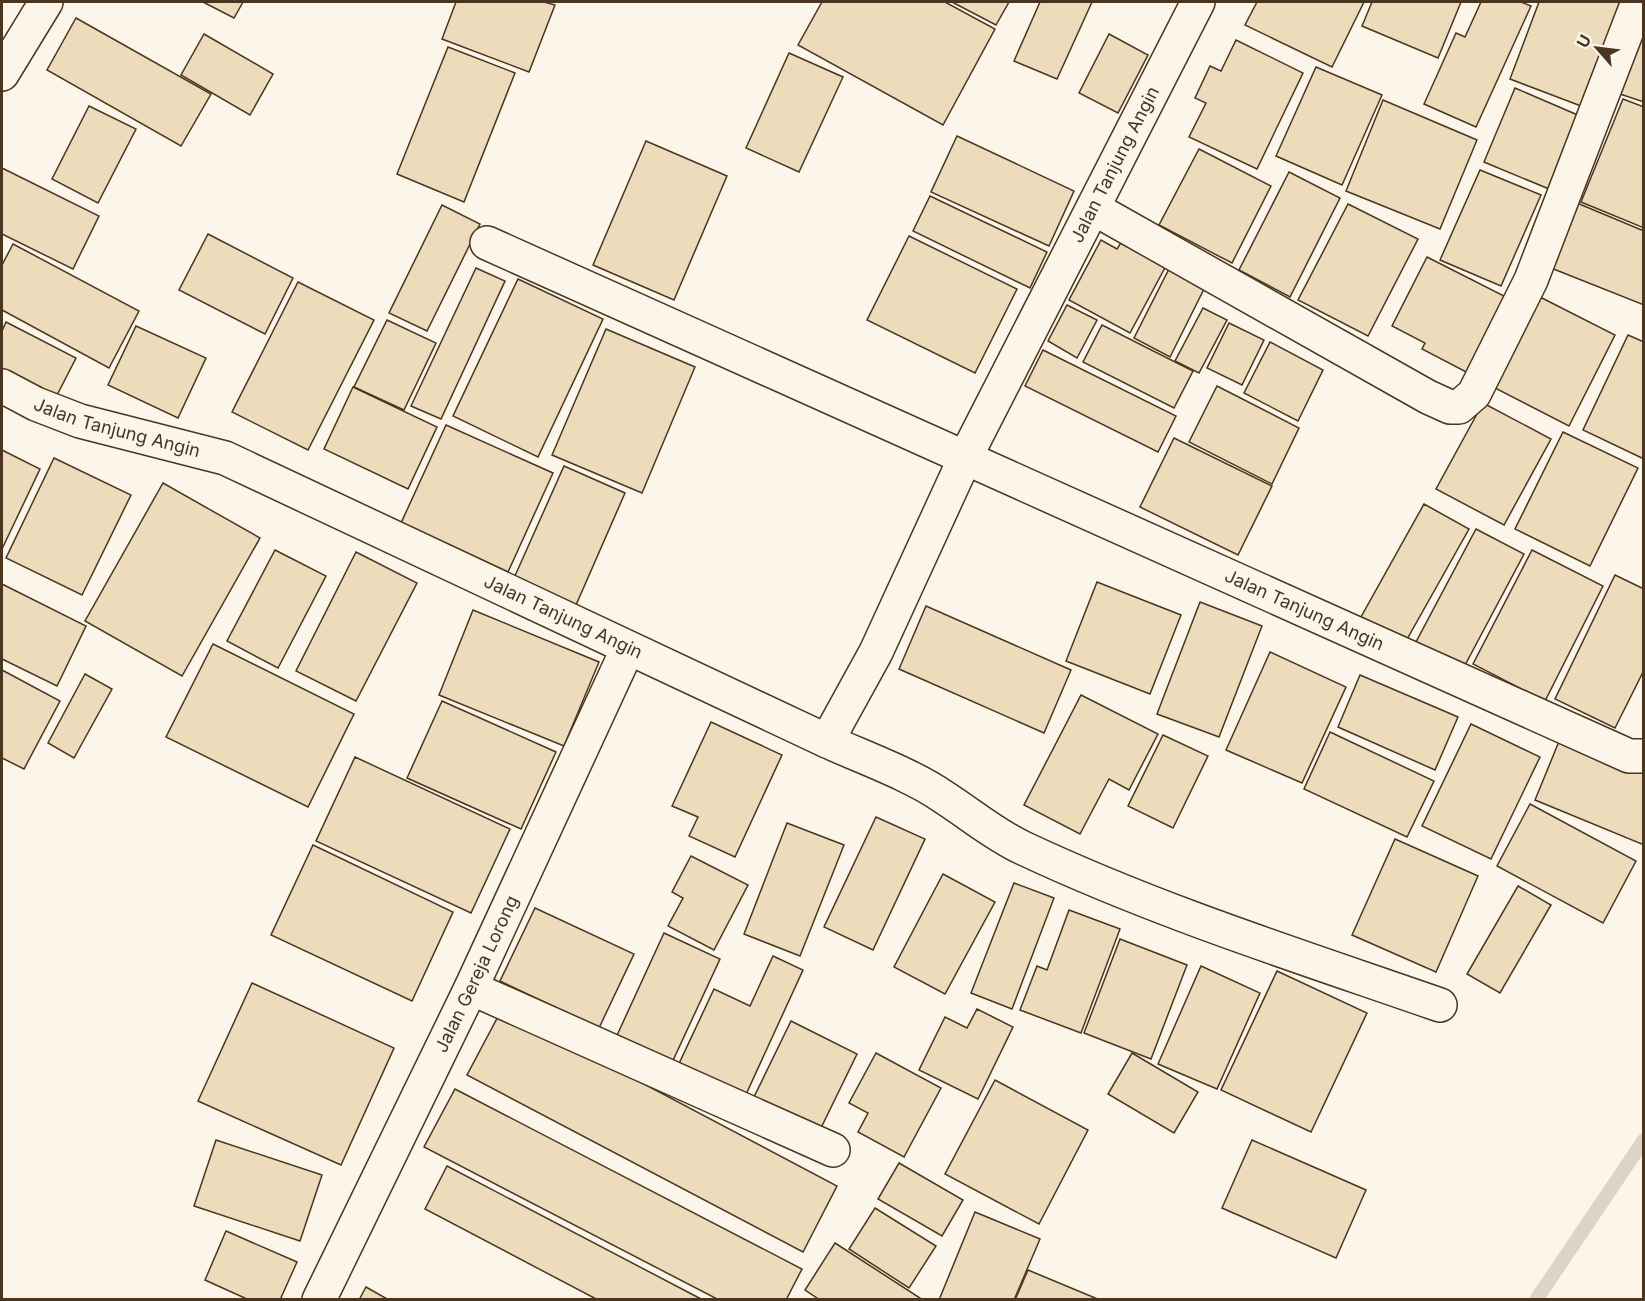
<svg xmlns="http://www.w3.org/2000/svg" width="1645" height="1301" font-family="Inter,sans-serif">
<style>
.lines{fill:none;stroke-linecap:round;stroke-linejoin:round}
.stream{stroke:#dcd4c6;stroke-width:14}
.building{fill:#ecdcbc;stroke:#4a3520;stroke-width:1.5}
.street-casing{stroke:#4a3520;stroke-width:36}
.street{stroke:#fbf6e9;stroke-width:33}
.labels{text-anchor:middle;stroke-width:4.5;stroke-linejoin:round;paint-order:stroke}
.street-label{font-size:18px;fill:#4a3520;stroke:#fbf6e9}
</style>
<rect width="100%" height="100%" fill="#fbf6e9"/>
<g class="lines">
<path class="stream" d="M1536 1300 1644 1140"/>
</g>
<g class="building">
<path d="M203 2H243L234 18Z"/>
<path d="M456 2H544L555 5 529 72 442 39Z"/>
<path d="M822 2H945L995 29 943 125 798 45Z"/>
<path d="M952 2H1009L996 25Z"/>
<path d="M1040 2H1092L1057 79 1014 61Z"/>
<path d="M1257 2H1364L1332 67 1245 25Z"/>
<path d="M1372 2H1461L1438 58 1362 26Z"/>
<path d="M1481 2H1521L1531 6 1476 127 1424 104 1456 33 1465 37Z"/>
<path d="M1539 2H1620L1581 106 1510 79Z"/>
<path d="M76 18 211 94 181 146 47 70Z"/>
<path d="M1644 27V102L1620 94Z"/>
<path d="M204 34 273 74 250 115 181 75Z"/>
<path d="M1109 34 1148 55 1118 113 1079 93Z"/>
<path d="M1236 40 1303 73 1257 169 1189 137 1206 103 1195 98 1210 66 1221 71Z"/>
<path d="M448 47 515 73 464 202 397 174Z"/>
<path d="M789 53 843 77 799 172 746 148Z"/>
<path d="M1316 67 1382 95 1342 185 1276 156Z"/>
<path d="M1515 88 1580 116 1549 189 1484 162Z"/>
<path d="M1623 99 1644 107V228L1581 202Z"/>
<path d="M1383 100 1477 140 1440 229 1346 191Z"/>
<path d="M89 106 136 129 98 203 52 179Z"/>
<path d="M957 136 1074 191 1049 246 931 192Z"/>
<path d="M646 141 727 176 674 300 593 265Z"/>
<path d="M1199 149 1271 186 1232 263 1159 225Z"/>
<path d="M2 168 99 216 73 269 2 234Z"/>
<path d="M1480 170 1541 195 1501 286 1440 260Z"/>
<path d="M1289 172 1340 198 1290 297 1239 270Z"/>
<path d="M930 196 1047 252 1030 288 913 231Z"/>
<path d="M1577 203 1644 231V305L1551 268Z"/>
<path d="M1348 204 1418 239 1368 336 1298 300Z"/>
<path d="M442 205 480 224 427 331 389 313Z"/>
<path d="M208 234 293 278 265 334 179 290Z"/>
<path d="M909 236 1017 289 975 373 867 320Z"/>
<path d="M1124 238 1168 262 1130 333 1069 300 1101 240 1117 249Z"/>
<path d="M13 244 139 311 109 368 2 310V265Z"/>
<path d="M1427 257 1508 298 1470 374 1422 349 1425 343 1392 326Z"/>
<path d="M1171 265 1207 283 1170 357 1134 338Z"/>
<path d="M476 268 505 281 441 419 411 406Z"/>
<path d="M518 279 603 319 538 457 453 416Z"/>
<path d="M298 282 374 320 308 450 232 412Z"/>
<path d="M1540 297 1615 335 1569 426 1493 387Z"/>
<path d="M1067 305 1097 320 1077 358 1048 341Z"/>
<path d="M1203 308 1227 320 1199 373 1175 361Z"/>
<path d="M387 320 436 343 404 410 354 387Z"/>
<path d="M6 322 76 358 54 401 2 374V331Z"/>
<path d="M1229 323 1264 340 1242 385 1207 368Z"/>
<path d="M1102 325 1193 371 1174 408 1083 362Z"/>
<path d="M136 326 206 358 178 418 108 385Z"/>
<path d="M606 329 695 367 642 493 552 455Z"/>
<path d="M1628 335 1644 342V459L1583 430Z"/>
<path d="M1270 342 1323 370 1298 421 1244 393Z"/>
<path d="M1043 350 1176 416 1158 452 1025 386Z"/>
<path d="M1217 386 1299 428 1272 484 1189 442Z"/>
<path d="M353 387 437 427 408 489 324 449Z"/>
<path d="M1483 403 1551 439 1504 525 1436 489Z"/>
<path d="M446 425 553 473 508 572 401 523Z"/>
<path d="M1563 432 1638 468 1590 566 1515 529Z"/>
<path d="M1174 438 1272 486 1238 555 1140 507Z"/>
<path d="M2 450 40 469 2 549Z"/>
<path d="M54 458 131 495 82 595 6 558Z"/>
<path d="M564 466 625 493 576 605 514 578Z"/>
<path d="M163 483 260 538 182 676 85 621Z"/>
<path d="M1424 504 1469 529 1406 641 1361 617Z"/>
<path d="M1476 529 1524 554 1464 667 1416 642Z"/>
<path d="M275 550 326 576 278 668 227 641Z"/>
<path d="M1532 550 1603 586 1545 701 1473 664Z"/>
<path d="M356 552 417 583 356 701 296 671Z"/>
<path d="M1615 575 1644 589V670L1615 728 1555 699Z"/>
<path d="M1097 582 1181 615 1150 694 1066 661Z"/>
<path d="M2 584 86 626 57 686 2 659Z"/>
<path d="M1200 602 1262 626 1219 737 1157 714Z"/>
<path d="M926 606 1071 670 1044 733 899 669Z"/>
<path d="M473 610 599 662 564 746 439 695Z"/>
<path d="M213 644 354 714 308 807 166 737Z"/>
<path d="M1270 652 1346 687 1302 783 1226 750Z"/>
<path d="M2 670 60 701 24 769 2 758Z"/>
<path d="M85 674 112 689 74 758 48 743Z"/>
<path d="M1360 675 1458 717 1435 770 1338 727Z"/>
<path d="M1081 695 1158 734 1129 790 1109 779 1080 834 1024 805Z"/>
<path d="M442 701 556 752 521 829 407 778Z"/>
<path d="M711 722 782 755 735 857 689 836 698 817 672 806Z"/>
<path d="M1471 724 1540 757 1491 859 1422 826Z"/>
<path d="M1330 732 1434 781 1407 837 1304 789Z"/>
<path d="M1163 735 1208 756 1173 828 1128 806Z"/>
<path d="M1560 739 1644 774V845L1535 800Z"/>
<path d="M355 757 510 829 471 913 316 841Z"/>
<path d="M1530 804 1636 861 1603 923 1497 866Z"/>
<path d="M876 817 925 839 873 950 824 927Z"/>
<path d="M787 823 844 845 800 956 744 934Z"/>
<path d="M1395 839 1478 876 1436 972 1352 935Z"/>
<path d="M313 845 453 912 412 1001 271 935Z"/>
<path d="M691 856 748 885 714 950 668 926 683 898 672 892Z"/>
<path d="M943 874 995 902 945 994 894 967Z"/>
<path d="M1014 883 1054 898 1012 1009 971 993Z"/>
<path d="M1518 886 1551 905 1500 993 1467 974Z"/>
<path d="M535 908 634 954 599 1028 500 981Z"/>
<path d="M1069 910 1120 929 1081 1033 1020 1010 1037 966 1047 970Z"/>
<path d="M664 933 720 959 669 1069 613 1044Z"/>
<path d="M1120 939 1187 965 1151 1059 1084 1033Z"/>
<path d="M773 956 803 970 743 1101 676 1070 714 989 750 1006Z"/>
<path d="M1201 966 1260 993 1217 1089 1158 1064Z"/>
<path d="M1277 971 1367 1013 1311 1132 1221 1090Z"/>
<path d="M252 983 394 1048 341 1165 198 1101Z"/>
<path d="M502 1009 837 1186 803 1252 467 1075Z"/>
<path d="M977 1009 1013 1027 978 1099 919 1070 945 1017 967 1028Z"/>
<path d="M791 1021 857 1054 819 1132 753 1099Z"/>
<path d="M876 1053 941 1088 904 1157 858 1132 868 1113 849 1103Z"/>
<path d="M1132 1053 1198 1092 1174 1133 1108 1094Z"/>
<path d="M995 1080 1088 1130 1039 1224 945 1174Z"/>
<path d="M455 1089 802 1269 786 1300H719L424 1147Z"/>
<path d="M216 1140 322 1175 300 1241 194 1206Z"/>
<path d="M1252 1140 1366 1190 1336 1258 1222 1208Z"/>
<path d="M899 1163 963 1200 942 1236 878 1199Z"/>
<path d="M447 1166 703 1300H598L425 1209Z"/>
<path d="M875 1208 936 1246 909 1288 849 1249Z"/>
<path d="M975 1212 1040 1239 1014 1300H939Z"/>
<path d="M226 1231 297 1262 280 1300H249L205 1280Z"/>
<path d="M835 1243 920 1298 919 1300H820L805 1290Z"/>
<path d="M1028 1270 1100 1300H1015Z"/>
<path d="M366 1287 389 1300H359Z"/>
</g>
<g class="lines">
<g class="street-casing">
<g id="street">
<path d="M2 74 46 2"/>
<path d="M1093 208 1428 397 1450 407H1459L1474 394 1531 280 1638 2"/>
<path id="s1" d="M487 243 1629 756H1644"/>
<path id="s2" d="M2 386 36 404 80 421 225 458 827 741 876 652 966 456 1198 2"/>
<path d="M827 741C862 757 912 775 942 796 969 813 993 834 1023 848 1157 911 1299 956 1440 1005"/>
<path d="M471 988 833 1150"/>
<path id="s3" d="M319 1300 471 988 628 648"/>
</g>
</g>
<use href="#street" class="street"/>
</g>
<g class="labels">
<g class="street-label">
<text dy="6" stroke="none"><textPath href="#s2" startOffset="1545">Jalan Tanjung Angin</textPath></text>
<text dy="6" stroke="none"><textPath href="#s2" startOffset="123">Jalan Tanjung Angin</textPath></text>
<text dy="6" stroke="none"><textPath href="#s1" startOffset="896">Jalan Tanjung Angin</textPath></text>
<text dy="6" stroke="none"><textPath href="#s2" startOffset="609">Jalan Tanjung Angin</textPath></text>
<text dy="6" stroke="none"><textPath href="#s3" startOffset="362">Jalan Gereja Lorong</textPath></text>
</g>
</g>
<rect width="1645" height="1301" fill="none" stroke="#4a3520" stroke-width="6"/>
<g transform="translate(1597 48) rotate(298)" stroke="#fbf6e9" stroke-width="4.5" paint-order="stroke">
<path d="M0-4.5L10 22L0 15L-10 22Z" fill="#4a3520"/>
<text y="-9" font-size="16" font-weight="bold" text-anchor="middle" fill="#4a3520">U</text>
</g>
</svg>
